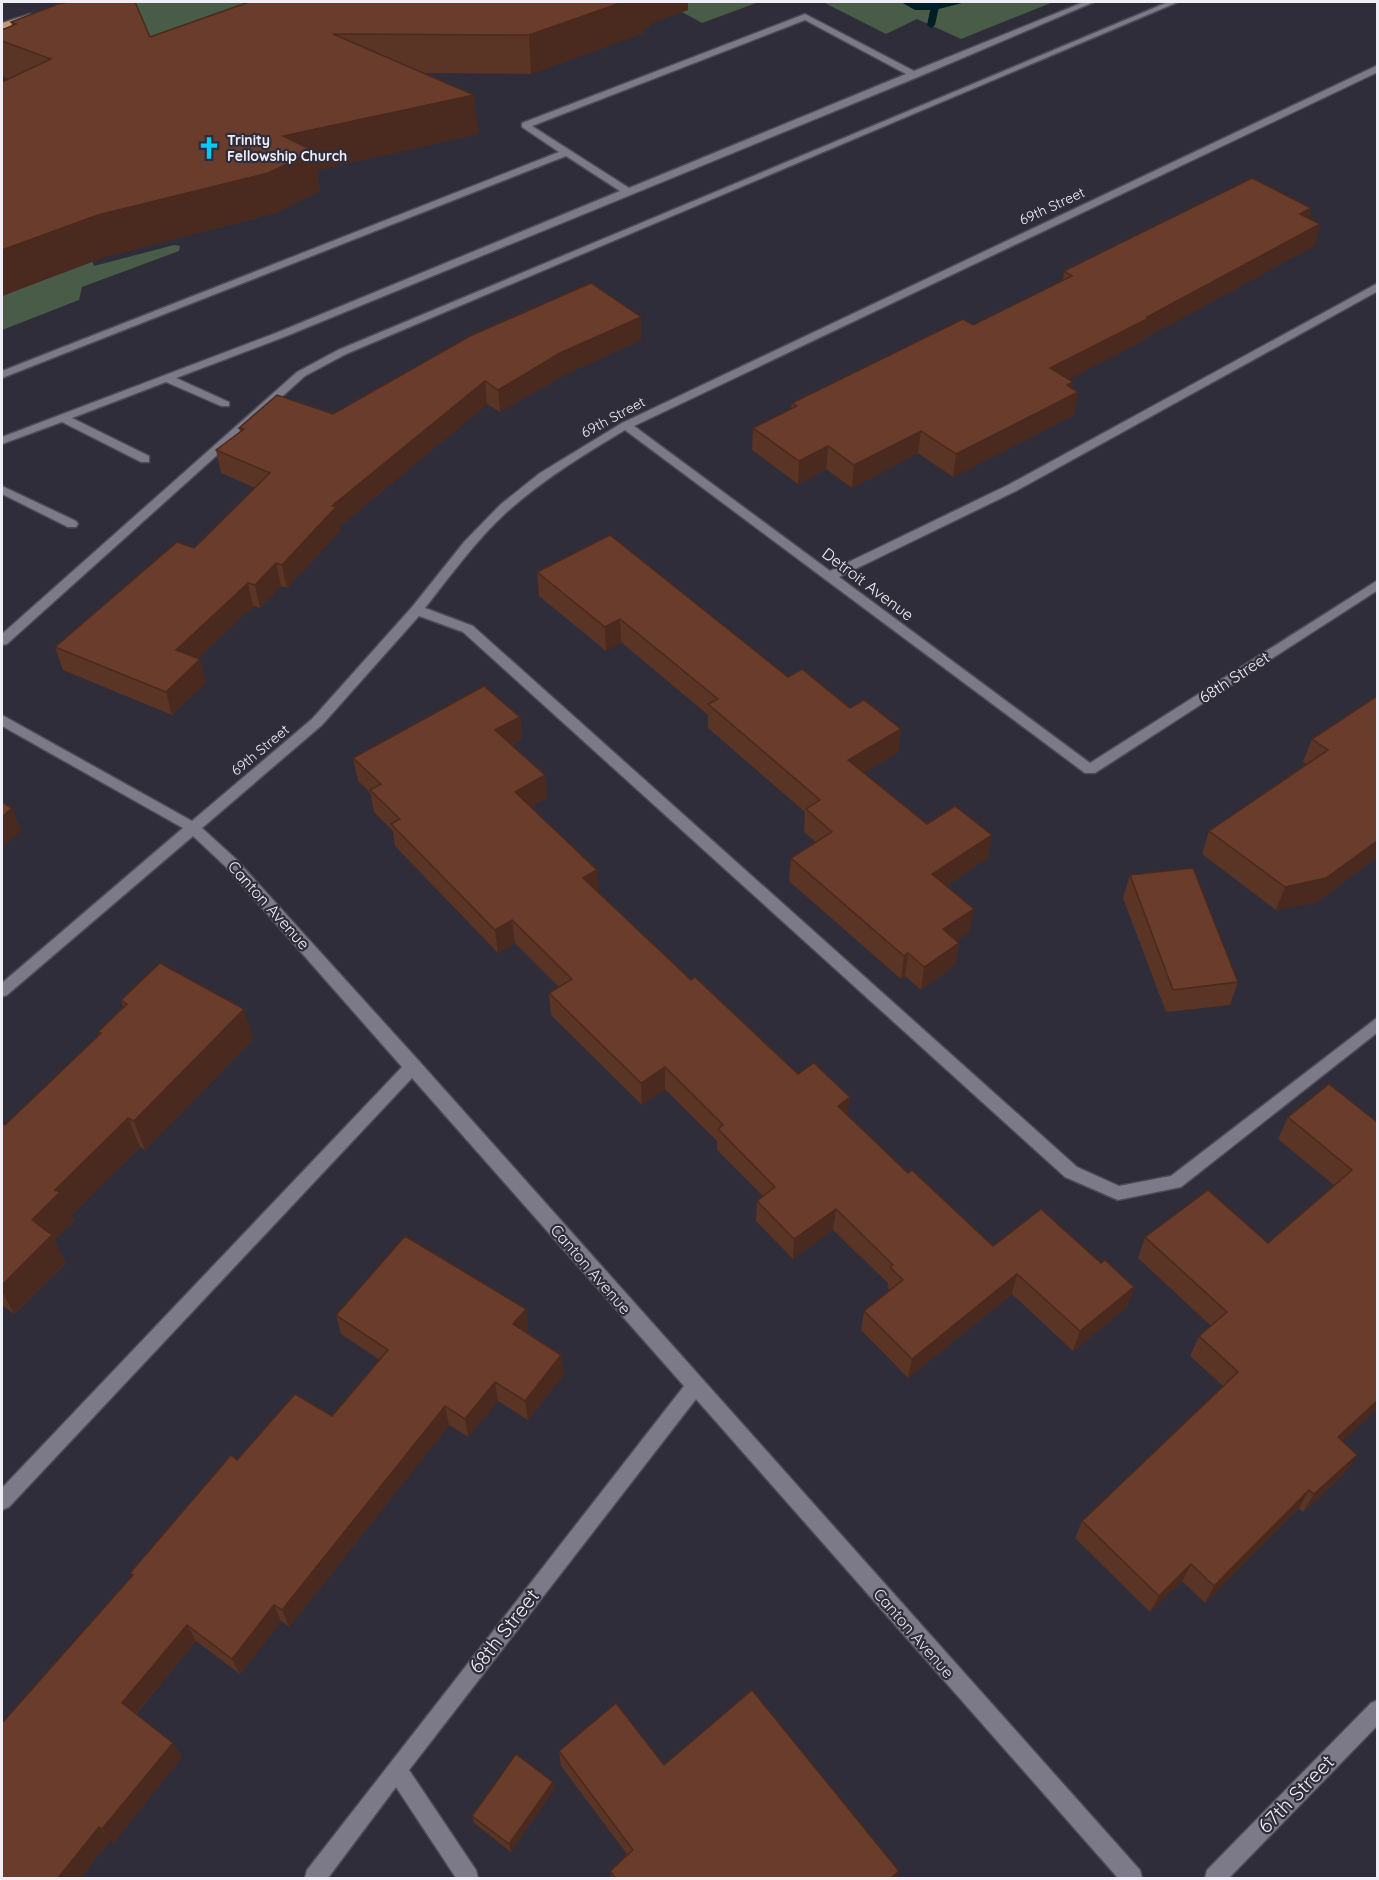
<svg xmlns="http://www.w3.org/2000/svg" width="1379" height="1880" font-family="Quicksand,sans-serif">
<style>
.green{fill:#485c48}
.water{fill:#001e26}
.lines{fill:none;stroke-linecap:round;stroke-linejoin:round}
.stream{fill:#001e26;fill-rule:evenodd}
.minor-casing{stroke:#4c4a54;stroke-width:3}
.major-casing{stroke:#4c4a54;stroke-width:3}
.minor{fill:#7c7988;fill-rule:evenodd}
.major{fill:#c3977a;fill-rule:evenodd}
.wall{fill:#5a3425}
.shaded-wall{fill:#4a2a1e}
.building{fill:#693c2b;stroke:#4a2a1e;stroke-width:1.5}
.labels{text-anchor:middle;stroke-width:4.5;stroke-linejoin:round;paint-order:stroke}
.far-poi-label{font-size:14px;font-weight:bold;fill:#efeef6;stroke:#302d3a;text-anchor:start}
.far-street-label{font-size:14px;fill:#efeef6;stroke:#302d3a}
.street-label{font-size:16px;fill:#efeef6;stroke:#302d3a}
.near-street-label{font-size:20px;fill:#efeef6;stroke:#302d3a}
</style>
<rect width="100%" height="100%" fill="#302d3a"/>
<g class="green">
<path d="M123 2H252L194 38 2 40Z"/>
<path d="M673 2H759L702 23 682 12 684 7Z"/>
<path d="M823 2H1053L961 39 917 19 886 34Z"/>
<path d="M174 245 180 246 179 251 82 287 79 300 2 330V296L92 260 94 266Z"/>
</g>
<path class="water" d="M901 2H966L935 10H915Z"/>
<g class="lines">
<path class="stream" d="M932 2H940L935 25 931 28 927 25Z"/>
<g class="minor-casing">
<g id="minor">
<path d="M1084 2H1094L918 77 284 337 176 378 229 402V406H221L166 382 72 418 149 456V462H141L62 422 2 444V437L276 333 620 191 566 156 2 378V371L559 152 522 127V123L805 14 914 71ZM805 20 906 74 629 188 532 126Z"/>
<path d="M1168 2H1178L346 354 305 376 7 644 2 645V634L297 372 338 350Z"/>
<path d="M1378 65V72L634 426 830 571 1008 485 1378 283V291L1016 491 839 577 1090 763 1378 580V590L1095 773H1085L625 430C585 454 544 479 508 511 477 539 451 575 425 608L473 626 1077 1167 1119 1186 1171 1176 1378 1017V1032L1181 1187 1118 1200 1065 1177 463 632 419 616 322 725 202 828 236 859 419 1061 1140 1870 1142 1878H1118L696 1399 409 1770 476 1870 478 1878H456L396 1787 328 1878H305L307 1870 684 1386 412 1078 9 1507 2 1510V1488L402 1067 226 867 193 836 7 995 2 997V983L183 828 2 726V715L192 821 312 719 412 607 464 542 500 505 540 473 622 423Z"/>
<path d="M2 486 76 521 78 524 76 527H68L2 494Z"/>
<path d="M1378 1700V1725L1229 1878H1205L1207 1870 1371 1703Z"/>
</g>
</g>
<g class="major-casing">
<path id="major" d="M30 14 33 15V19L2 29V23Z"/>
</g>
<use href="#minor" class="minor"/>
<use href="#major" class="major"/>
</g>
<g class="wall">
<path d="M249 2H688V10L651 23V26L645 28 643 33 531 74 425 73 474 95 478 134 317 170 320 191 275 213 108 256 8 79 2 76V30L12 26 11 22 150 37Z"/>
<path d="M1311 208 1309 218 1320 224 1314 246 1145 338 1144 340 1069 379 1072 389 1078 392 1074 415 953 477 918 453 852 488 826 469 798 484 752 450 753 428 791 409 792 403 973 325 1063 280 1064 271Z"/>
<path d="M641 340 562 376 500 412 487 404 340 526V531L287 588 281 586 260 608 253 606 198 658 206 682 172 715 63 670 55 647 194 548 255 488 221 473 216 450 240 432 239 428 333 414Z"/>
<path d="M537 572 788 677 850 708 901 729 898 752 863 773 927 824 988 858 946 886 970 931 956 941 959 943 955 965 921 990 905 976 901 979 789 881 791 858 816 842 804 832 805 812 708 728V715L621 642 606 651 539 596Z"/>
<path d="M1377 696V857L1317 902 1276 910 1202 854 1209 831 1306 764 1303 762 1312 739Z"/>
<path d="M520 717 522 739 512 745 545 775 547 798 531 807 599 892 691 980 798 1074 848 1115 908 1173 993 1246 1101 1263 1134 1287 1127 1307 1073 1351 1012 1294 908 1378 861 1330 864 1311 890 1290 887 1287 888 1283 833 1230 793 1259 756 1221 757 1201 763 1196 717 1150V1141L665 1089 642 1105 551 1015 549 993 559 987 515 943 498 953 395 846 393 831 374 812 370 792 358 781 353 758Z"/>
<path d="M1130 875 1238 982 1230 1005 1166 1012 1123 898Z"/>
<path d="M121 1000 253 1039 145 1150 140 1147 71 1215 74 1221 54 1240 66 1263 14 1314 2 1305V1123L5 1125 99 1035 98 1032 123 1007Z"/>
<path d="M1288 1117 1377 1122V1409L1342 1441 1345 1473 1303 1512 1299 1508 1205 1603 1182 1581 1150 1612 1075 1538 1082 1521 1223 1386 1190 1356 1199 1336 1211 1326 1138 1258 1145 1237 1268 1243 1334 1185 1278 1139Z"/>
<path d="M526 1309 528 1328 525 1332 564 1374 528 1420 498 1401 468 1437 449 1425 289 1627 281 1621 240 1674 196 1641 136 1714 182 1757 113 1843 111 1840 80 1878 132 1576 130 1573 237 1460 332 1416 380 1360 341 1334 336 1315Z"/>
<path d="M559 1751 664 1765 897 1878H611L610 1871 627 1854 561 1766Z"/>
<path d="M553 1782 554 1789 511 1852 474 1823 472 1816Z"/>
</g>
<g class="shaded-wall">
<path d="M623 2H688V10L651 23V26L645 28 643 33 531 74 529 35Z"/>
<path d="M474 95 478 134 317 170 320 191 275 213 108 256 2 296V250L283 136Z"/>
<path d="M1311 208 1306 230 1300 214Z"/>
<path d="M1320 224 1314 246 1145 338 1144 340 1047 391 1050 368Z"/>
<path d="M641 317V340L562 376 500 412 498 390 560 353Z"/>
<path d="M485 381 487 404 340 526V531L287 588 282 565 332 506Z"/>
<path d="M1073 382 1071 396 1078 392 1074 415 953 477 956 454Z"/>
<path d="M921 431 918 453 852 488 854 465Z"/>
<path d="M828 446 826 469 798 484 799 461Z"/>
<path d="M276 563 281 586 260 608 255 585Z"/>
<path d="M248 583 253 606 183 673 176 650Z"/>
<path d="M620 619 621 642 606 651 605 627Z"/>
<path d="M200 659 206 682 172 715 166 692Z"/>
<path d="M520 717 522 739 497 753 495 730Z"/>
<path d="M901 729 898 752 846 784 848 760Z"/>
<path d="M545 775 547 798 517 815 515 792Z"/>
<path d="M12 808 21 831 2 847V817Z"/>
<path d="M992 835 988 858 929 897 932 874Z"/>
<path d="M1377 841V857L1317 902 1276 910 1285 887Z"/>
<path d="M597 870 599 892 583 878Z"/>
<path d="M974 909 970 931 940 952 943 929Z"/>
<path d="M512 920 515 943 498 953 495 930Z"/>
<path d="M959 943 955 965 921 990 924 967Z"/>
<path d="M908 953 905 976 901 979 904 956Z"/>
<path d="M244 1009 253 1039 145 1150 134 1121Z"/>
<path d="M665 1067V1089L642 1105 641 1083Z"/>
<path d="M850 1097 847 1118 838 1106Z"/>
<path d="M128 1118 140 1147 71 1215 74 1221 54 1240 66 1263 14 1314 2 1291V1285L32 1220 55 1190Z"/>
<path d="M836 1209 833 1230 793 1259 794 1239Z"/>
<path d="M1017 1274 1012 1294 908 1378 912 1359Z"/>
<path d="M1134 1287 1127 1307 1073 1351 1080 1331Z"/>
<path d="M526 1309 528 1328 516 1343 513 1324Z"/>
<path d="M561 1355 564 1374 528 1420 525 1401Z"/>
<path d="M495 1382 498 1401 468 1437 465 1419Z"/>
<path d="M1377 1401V1409L1327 1456 1338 1437Z"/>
<path d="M445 1406 449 1425 289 1627 282 1610Z"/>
<path d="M1357 1455 1345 1473 1303 1512 1314 1494Z"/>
<path d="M1309 1490 1299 1508 1205 1603 1214 1586Z"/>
<path d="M1191 1564 1182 1581 1150 1612 1159 1596Z"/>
<path d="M274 1605 281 1621 240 1674 232 1659Z"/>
<path d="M187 1625 196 1641 132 1718 122 1703Z"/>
<path d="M173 1743 182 1757 113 1843 102 1829Z"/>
<path d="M553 1782 554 1789 511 1852 509 1844Z"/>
<path d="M99 1827 111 1840 80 1878H58Z"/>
<path d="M899 1871 897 1878H891Z"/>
</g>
<g class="building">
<path d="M69 2H135L150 37 249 2H623L529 35 333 34 474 95 283 136 314 151 268 173 98 215 2 250V82L51 59 2 41V30L16 24 11 22 58 4Z"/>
<path d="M1252 178 1311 208 1300 214 1320 224 1147 317 1149 318 1050 368 1073 382 1067 385 1078 392 956 454 921 431 854 465 828 446 799 461 753 428 797 406 792 403 963 319 973 325 1072 276 1064 271Z"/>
<path d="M591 283 641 317 560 353 498 390 485 381 332 506 336 507 282 565 276 563 255 585 248 583 176 650 200 659 166 692 55 647 177 542 194 548 270 473 216 450 244 429 239 428 277 395 333 414 470 336Z"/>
<path d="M610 535 788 677 802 669 850 708 864 700 901 729 848 760 927 824 955 806 992 835 932 874 974 909 943 929 959 943 924 967 908 953 904 956 791 858 832 832 806 809 820 800 708 704 718 699 620 619 605 627 537 572Z"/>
<path d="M484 686 520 717 495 730 545 775 515 792 597 870 583 878 691 980 695 977 798 1074 814 1063 850 1097 838 1106 908 1173 912 1170 993 1246 1041 1209 1101 1263 1105 1260 1134 1287 1080 1331 1017 1274 912 1359 864 1311 903 1280 890 1267 893 1265 836 1209 794 1239 757 1201 775 1187 718 1129 723 1125 665 1067 641 1083 549 993 572 979 512 920 495 930 391 824 400 819 370 790 381 784 353 758Z"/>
<path d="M1377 696V841L1326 878 1285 887 1209 831 1328 750 1312 739Z"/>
<path d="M2 802 12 808 2 817Z"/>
<path d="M1193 868 1238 982 1173 990 1130 875Z"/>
<path d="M160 963 244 1009 134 1121 128 1118 55 1190 60 1192 32 1220 52 1235 2 1285V1123L5 1125 101 1033 98 1032 127 1004 121 1000Z"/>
<path d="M1329 1084 1377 1122V1401L1338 1437 1357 1455 1314 1494 1309 1490 1214 1586 1191 1564 1159 1596 1082 1521 1238 1372 1199 1336 1227 1312 1145 1237 1208 1190 1268 1243 1352 1170 1288 1117Z"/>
<path d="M405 1236 526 1309 513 1324 561 1355 525 1401 495 1382 465 1419 445 1406 282 1610 274 1605 232 1659 187 1625 122 1703 173 1743 102 1829 99 1827 58 1878H2V1723L133 1575 130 1573 231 1455 237 1460 295 1394 332 1416 388 1350 336 1315Z"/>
<path d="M752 1690 899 1871 891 1878H615L610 1871 633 1850 559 1751 616 1703 664 1765Z"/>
<path d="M516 1754 553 1782 509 1844 472 1816Z"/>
</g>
<defs>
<g id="church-bare" transform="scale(1.8)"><path d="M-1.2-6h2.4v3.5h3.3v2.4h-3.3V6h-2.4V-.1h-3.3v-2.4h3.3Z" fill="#02cbf9" stroke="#302d3a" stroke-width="2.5" paint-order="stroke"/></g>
</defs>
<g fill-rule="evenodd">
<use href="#church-bare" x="209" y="148"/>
</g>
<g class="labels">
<g class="far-poi-label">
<text x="227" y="145">Trinity<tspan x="227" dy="16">Fellowship Church</tspan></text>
</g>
<g class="far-street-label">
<text transform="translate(1052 206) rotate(-25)" y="5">69th Street</text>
<text transform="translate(613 417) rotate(-28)" y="5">69th Street</text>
<text transform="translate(260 750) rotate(-40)" y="5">69th Street</text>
</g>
<g class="street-label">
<text transform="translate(868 584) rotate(37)" y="6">Detroit Avenue</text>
<text transform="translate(1234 677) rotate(-33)" y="6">68th Street</text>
<text transform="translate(269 905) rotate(48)" y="6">Canton Avenue</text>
<text transform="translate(591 1269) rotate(49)" y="6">Canton Avenue</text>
<text transform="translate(914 1633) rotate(49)" y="6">Canton Avenue</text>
</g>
<g class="near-street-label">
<text transform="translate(504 1631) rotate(-52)" y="7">68th Street</text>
<text transform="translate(1296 1794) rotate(-46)" y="7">67th Street</text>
</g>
</g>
<rect width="1379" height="1880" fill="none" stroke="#efeef6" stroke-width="6"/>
</svg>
